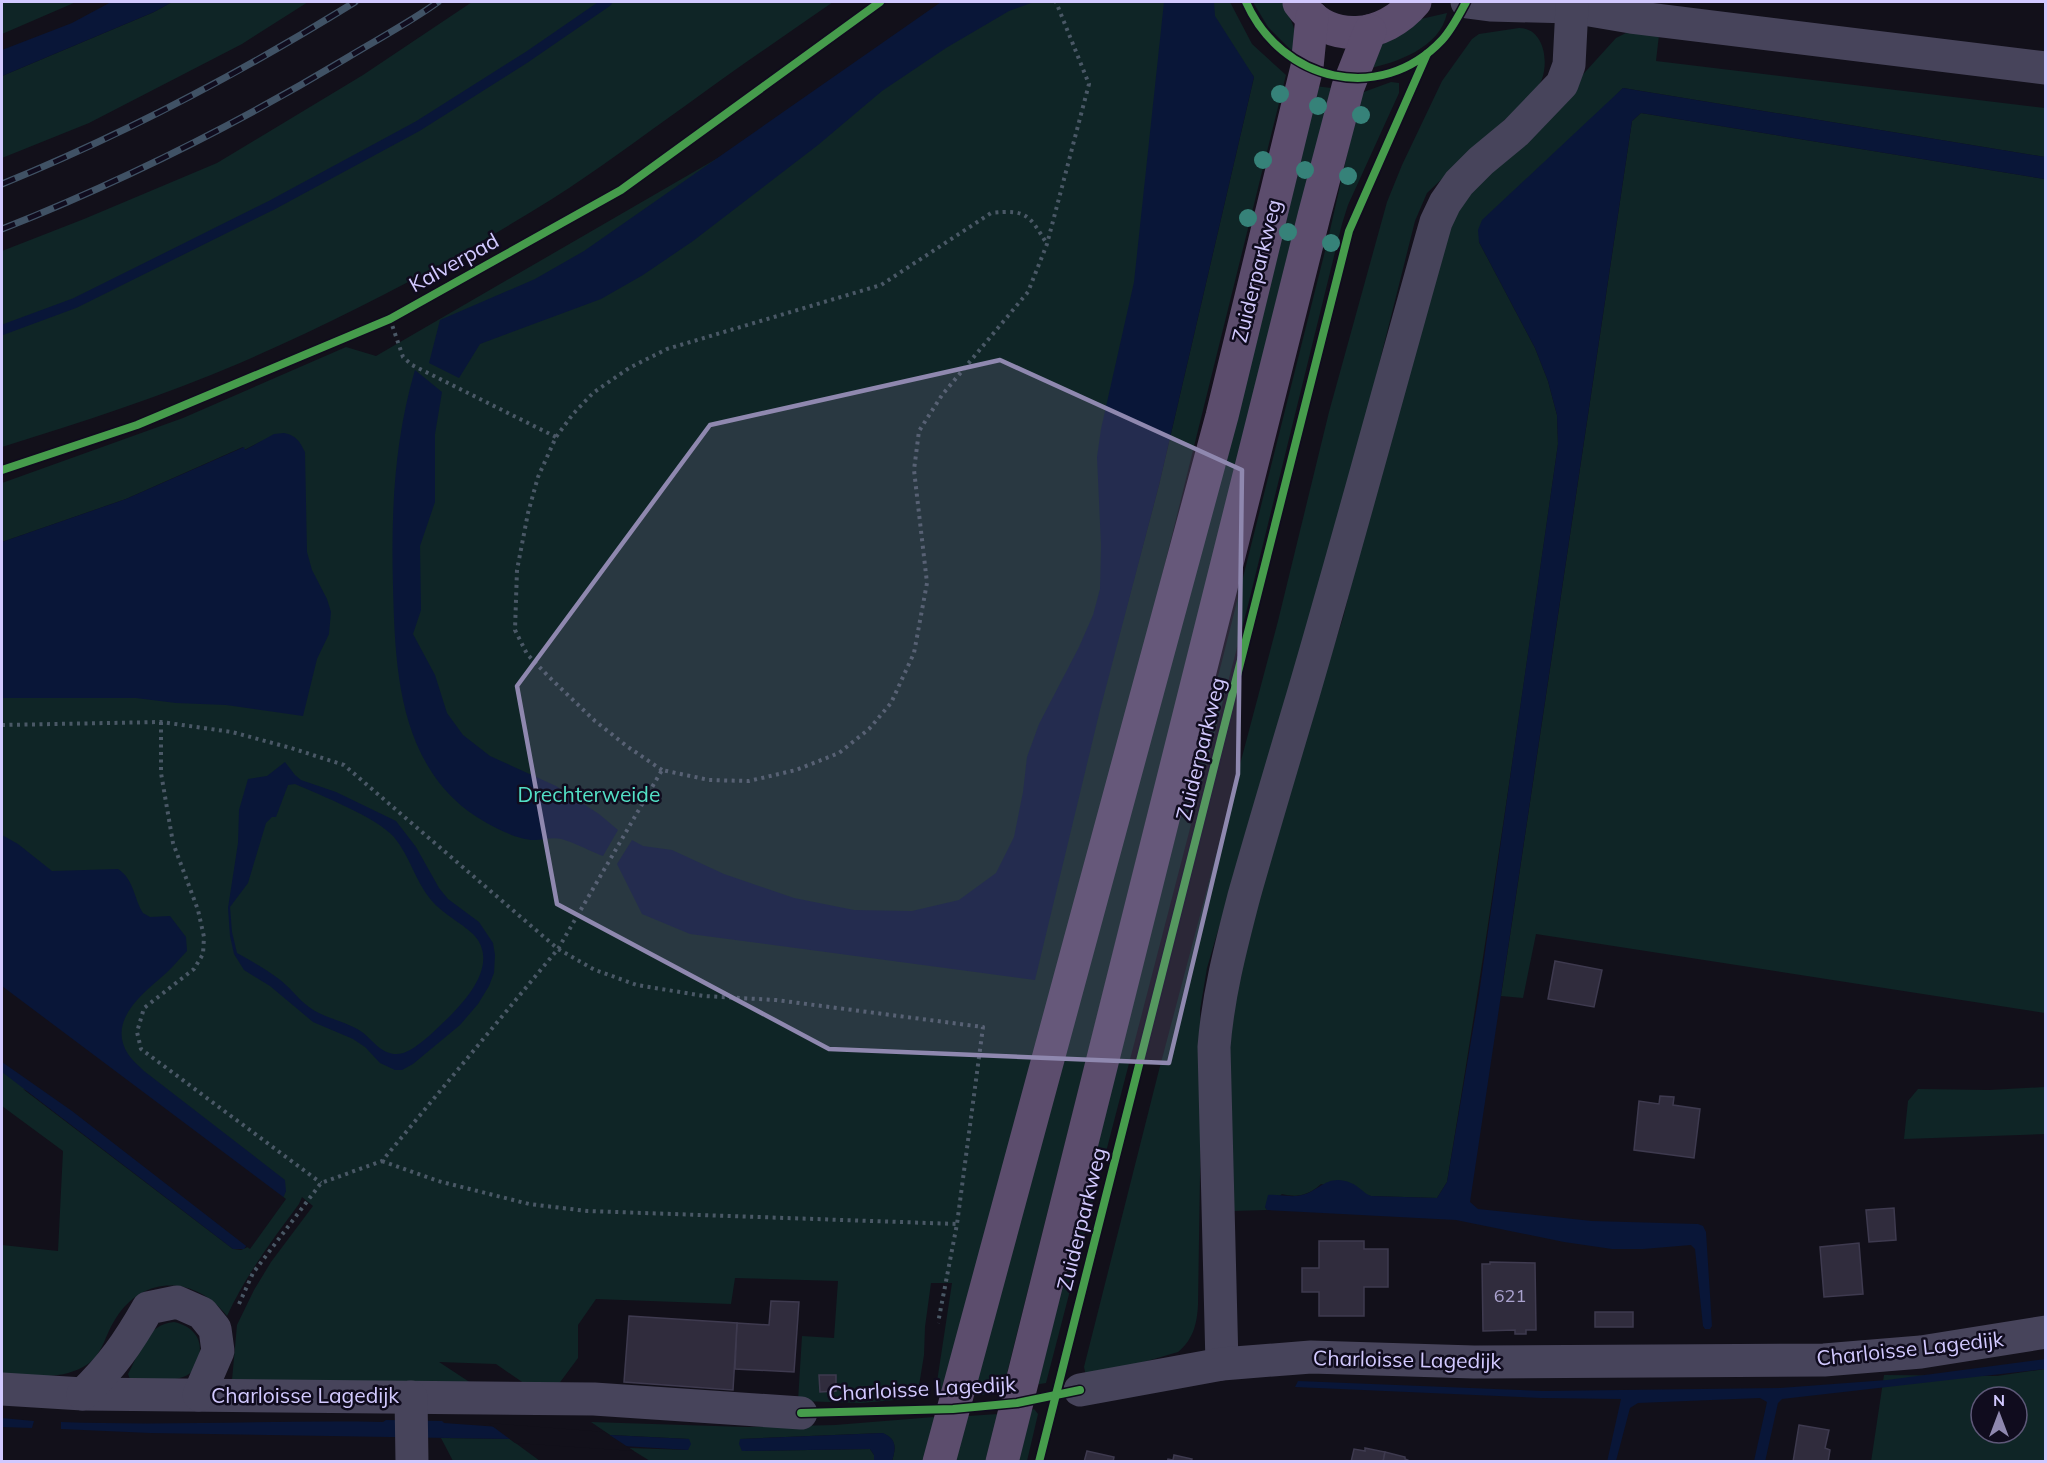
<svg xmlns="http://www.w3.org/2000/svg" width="2047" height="1463" font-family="Mulish,sans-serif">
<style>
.green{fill:#0f2526;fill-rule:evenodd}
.water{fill:#091638;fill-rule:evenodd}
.pier{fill:#12101a}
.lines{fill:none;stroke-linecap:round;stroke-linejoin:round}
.stream{stroke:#091638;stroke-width:10}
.building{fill:#302c3d;stroke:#3e3a4f;stroke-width:1.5}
.path{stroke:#4a5866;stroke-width:4;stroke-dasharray:3 4.5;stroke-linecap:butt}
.minor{stroke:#47445b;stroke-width:33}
.major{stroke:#5c4d6d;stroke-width:33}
.rail-casing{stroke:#405265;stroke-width:7}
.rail{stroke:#100c1e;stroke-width:4.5;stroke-dasharray:14;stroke-linecap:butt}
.cycleway-casing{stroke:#100c1e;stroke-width:11}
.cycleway{stroke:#469c4c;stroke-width:8}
.tree{fill:#368279}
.marked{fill:#8f88af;fill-opacity:0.2;stroke:#8f88af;stroke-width:4.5;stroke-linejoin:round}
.labels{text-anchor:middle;stroke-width:5;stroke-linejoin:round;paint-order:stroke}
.number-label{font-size:18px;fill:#aaa2ce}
.street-label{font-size:21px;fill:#d2c9ff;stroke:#100c1e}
.park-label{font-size:21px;fill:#53e0c6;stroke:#100c1e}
</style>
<rect width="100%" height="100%" fill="#12101a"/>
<g class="green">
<path d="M2 2H76L2 34Z"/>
<path d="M172 2H308L242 44 89 123 2 158V76L154 12Z"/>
<path d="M472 2H833C784 36 734 70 685 106 641 137 598 170 552 199 453 261 348 316 240 363 163 396 82 422 2 447V251L84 219 217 163 363 75Z"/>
<path d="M987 2H1210L1214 6V2H1230L1252 44 1286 75 1129 709 944 1395H935L952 1283H931L925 1327 924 1355 917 1398 861 1403 798 1401 802 1336 834 1338 838 1281 735 1278 731 1304 596 1299 578 1325V1358L558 1385 525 1384 496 1364 439 1362 471 1383 232 1380 237 1325 254 1290 271 1262 313 1206 302 1197 299 1204C272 1240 246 1275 227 1316 196 1276 144 1274 116 1318 104 1336 103 1357 83 1367 57 1381 29 1375 2 1373V1245L58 1251 63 1151 2 1106V659L262 441 244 450 243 447 126 499 2 542V483L183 418 346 347 376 356ZM1246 66 1254 77 1159 485 1110 669ZM23 1089 286 1191 248 1247 241 1250 233 1249Z"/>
<path d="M1253 2H1282C1291 22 1299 28 1293 52L1268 27Z"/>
<path d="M1447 13C1440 48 1396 63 1366 69L1377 47 1421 19Z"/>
<path d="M1519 28C1543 28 1549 59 1542 79 1539 87 1533 92 1528 98L1427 193 1415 221 1346 496 1207 968 1200 1010 1201 1112 1198 1305C1197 1324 1193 1340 1178 1352L1096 1376H1086L1084 1367 1158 1074 1278 621 1329 412 1387 202 1402 165 1442 81 1472 39 1479 34Z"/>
<path d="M1626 33 1659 35 1656 61 2045 108V157L1623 88 1479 242 1535 348 1548 381 1557 415 1558 444C1523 690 1488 937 1447 1182L1437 1198 1371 1196 1321 1184C1309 1195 1298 1198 1282 1194L1265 1207 1267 1210 1232 1211 1224 1026 1261 869 1343 618 1437 237 1445 214 1547 114 1616 38Z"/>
<path d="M1391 82 1399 83V93L1348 205 1342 224 1247 609 1046 1383 1034 1385 1164 876 1221 665 1328 239 1361 93Z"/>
<path d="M1315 86 1331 88 1002 1393 967 1396Z"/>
<path d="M1641 113 2045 179V1013L1536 934 1523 998 1501 996 1632 121Z"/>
<path d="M2045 1087V1134L1904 1139 1908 1101 1918 1089 1989 1090Z"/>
<path d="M174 1322C193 1326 205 1340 198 1360 195 1368 192 1374 183 1377 170 1382 144 1379 130 1379L128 1374C140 1353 146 1324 174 1322Z"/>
<path d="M2045 1369V1461L1871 1462 1884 1375 1997 1376ZM1981 1397H2017V1433H1981Z"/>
<path d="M1034 1409 1038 1414 1027 1461 1016 1462 1029 1411Z"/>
<path d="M998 1414 986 1461 955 1462 968 1416Z"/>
<path d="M934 1417 938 1421 927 1462 892 1461C896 1448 897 1439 882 1433L741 1439 742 1451 870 1449 874 1455V1461H650L629 1448 688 1450 689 1439 610 1435 591 1422 746 1427 835 1425Z"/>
<path d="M441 1438 510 1439 540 1461H453Z"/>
</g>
<g class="water">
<path d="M111 2H172L154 12 2 76V50L72 23Z"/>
<path d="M941 2H1034L1009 11 946 48 882 91 818 145 693 241 643 275 601 299 480 344 459 378 429 363 440 320 535 279 584 251Z"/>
<path d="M1164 2H1214L1215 16 1254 77 1159 485 1100 710 1035 980 690 934 642 914 617 864 632 840 643 846 672 850 724 874 794 898 854 910 912 911 959 900 996 873 1014 837 1023 792 1027 757 1039 724 1079 647 1093 615 1100 589 1101 545 1097 457 1101 429 1134 282Z"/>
<path d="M1623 88 2045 157V179L1641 113 1632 121 1470 1202 1478 1209 1592 1221 1698 1224 1703 1226 1706 1232 1712 1326 1710 1329H1705L1703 1326 1695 1249 1691 1245 1643 1249H1612L1564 1242 1456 1220 1267 1210 1265 1207 1268 1195C1279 1194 1291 1198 1302 1195 1320 1191 1327 1173 1351 1183 1359 1186 1363 1193 1371 1196L1437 1198 1447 1182 1479 994 1558 444 1557 415 1548 381 1535 348 1479 242 1478 230 1482 220Z"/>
<path d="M415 370 442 392 435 434V502L420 546 421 610 413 634 435 675 447 713 463 735 490 756 556 786 599 814 618 830 603 856C592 852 571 841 561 839 552 837 543 840 534 840 515 840 483 822 468 811 398 758 395 665 393 586 391 513 394 441 415 370Z"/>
<path d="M284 433C296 435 300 442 305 452L307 552 312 570 327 599 331 612 329 634 317 659 303 716 226 705 176 703 136 698H2V542L126 499 244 447 245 450 274 434Z"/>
<path d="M285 762 295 775 301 780 336 792 396 821 416 847 439 888 448 899 479 922 493 943 495 955 494 973 489 986 478 1004 460 1025 413 1064 402 1070H395L380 1063 365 1047 353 1039 313 1022 270 986 244 970 234 954 230 936 228 908 238 843 239 810 248 779 267 776ZM295 784C320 795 376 817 394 837 410 856 415 881 431 900 443 914 460 922 473 934 499 961 470 996 450 1016 438 1027 412 1056 395 1054 380 1053 373 1040 362 1032 346 1021 325 1019 309 1007 298 999 290 987 279 979 266 969 251 961 237 953L232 932 230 907 248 883 266 823 272 817H276L288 785Z"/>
<path d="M2 835 18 844 52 871 118 869C134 879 134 899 143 913L150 917 170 916 186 937 187 951C179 959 172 968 164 975 142 994 107 1021 128 1054 132 1060 139 1066 144 1071L285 1180 286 1191 284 1196 244 1249H233L2 1072Z"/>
<path d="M2046 1359 2045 1369 1782 1399 1778 1403 1765 1462 1754 1461 1767 1402 1760 1398 1638 1403 1630 1408 1616 1461 1607 1462 1621 1399 1541 1398 1295 1387 1298 1381 1543 1391 1780 1388 1887 1380Z"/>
<path d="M2 1418 34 1421 32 1428 2 1427Z"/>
<path d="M386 1420 442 1421 444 1423 610 1435 689 1439 691 1444 688 1450 510 1439 150 1433 61 1429V1422C169 1426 276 1420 383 1422Z"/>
<path d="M883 1433C897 1439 896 1448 892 1461H874V1455L870 1449 742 1451 739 1444 740 1439Z"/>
</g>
<g class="pier">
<path d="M2 986 286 1199 250 1249 72 1111 2 1062Z"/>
<path d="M488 1423 605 1432 634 1451 515 1443Z"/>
</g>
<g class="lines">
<path class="stream" d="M2 330 75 303 272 205 418 126 527 57 607 2"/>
</g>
<g class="building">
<path d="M1555 961 1602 970 1594 1007 1548 999Z"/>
<path d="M1660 1096 1674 1097 1673 1105 1700 1109 1694 1158 1634 1150 1639 1101 1659 1104Z"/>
<path d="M1894 1208 1896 1240 1869 1242 1866 1210Z"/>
<path d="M1319 1241H1364V1249H1388V1287H1364V1316H1319V1292H1302V1268H1319Z"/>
<path d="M1859 1243 1863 1294 1824 1297 1820 1247Z"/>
<path d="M1490 1262 1535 1263 1536 1330H1526V1334H1515V1330L1483 1331 1482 1264H1490Z"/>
<path d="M771 1301 799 1302 794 1372 735 1369 737 1323 769 1325Z"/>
<rect x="1595" y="1312" width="38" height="15"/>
<path d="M629 1316 737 1323 733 1390 624 1382Z"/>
<path d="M819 1375H836V1391L820 1392Z"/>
<path d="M1799 1425 1829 1430 1825 1448 1830 1450 1828 1462H1793Z"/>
<path d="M1365 1448 1385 1452 1383 1462H1351L1354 1449 1365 1451Z"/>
<path d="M1087 1451 1114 1457 1113 1462H1084Z"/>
<path d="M1385 1452 1405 1457V1459L1412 1462H1383Z"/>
<path d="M1174 1455 1192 1459 1191 1462H1167L1168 1459 1173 1460Z"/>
</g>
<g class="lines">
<g class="path">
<path d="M390 319 403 357 412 365 556 437"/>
<path d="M161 722V773L173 843 198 910 204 937 203 954 194 969 144 1008 137 1032 141 1049 321 1183"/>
<path d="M2 725 161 722 232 732 291 748 344 765 558 949 662 770 709 780 749 781 796 770 839 753 869 729 891 703 914 653 927 583 914 470 919 431 942 395 1028 292 1047 244 1089 84 1056 2"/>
<path d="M662 770 628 747 595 721 548 676 527 654 515 630 517 570 528 513 538 477 556 437 573 414 593 393 629 368 667 349 881 285 991 213C1027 209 1029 215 1047 244"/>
<path d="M382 1161 438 1181 529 1204 587 1211 957 1224"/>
<path d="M239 1304 253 1273 321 1183 382 1161 558 949 595 970 637 985 704 996 776 1000 983 1027 957 1224 938 1323"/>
</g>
<g class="minor">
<path d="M1467 2 1490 5 1572 7 1631 17 2046 68"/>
<path d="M1222 1364 1214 1047C1218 995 1231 946 1244 896 1263 829 1283 762 1303 695 1349 538 1391 380 1436 222L1445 203 1459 183 1481 161 1516 132 1562 84 1569 65 1572 7"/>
<path d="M2 1389 83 1394 594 1399 801 1413"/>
<path d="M1080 1390 1222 1364 1311 1357 1474 1362 1824 1360 1921 1352 2046 1332"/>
<path d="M83 1394C112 1366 128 1343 148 1308L177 1302 202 1313 215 1329 218 1351 199 1395"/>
<path d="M411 1397 412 1462"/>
</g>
<g class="major">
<path d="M1299 3C1329 46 1384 39 1415 2"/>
<path d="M939 1462 1222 416 1307 67 1312 17"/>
<path d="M1002 1462 1314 216 1348 87 1370 31"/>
</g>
<g class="rail-casing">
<g id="rail">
<path d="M2 184C125 134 242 72 355 2"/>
<path d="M2 229C121 182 235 125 345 59 376 40 409 23 438 2"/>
</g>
</g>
<use href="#rail" class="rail"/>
<g class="cycleway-casing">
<g id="cycleway">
<path d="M1246 2C1281 81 1380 106 1442 40 1452 29 1459 15 1466 2"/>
<path d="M2 470 137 425 390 319 621 190 880 2"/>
<path d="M801 1413 953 1409 1017 1403 1080 1390"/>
<path d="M1039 1462 1349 231 1427 54"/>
</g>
</g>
<use href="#cycleway" class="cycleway"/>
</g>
<g class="tree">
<circle cx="1280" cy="94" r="9"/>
<circle cx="1318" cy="106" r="9"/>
<circle cx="1361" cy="115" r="9"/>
<circle cx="1263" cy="160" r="9"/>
<circle cx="1305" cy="170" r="9"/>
<circle cx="1348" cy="176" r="9"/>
<circle cx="1248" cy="218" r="9"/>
<circle cx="1288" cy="232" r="9"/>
<circle cx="1331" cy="243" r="9"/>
</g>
<path class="marked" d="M1000 360 1242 470 1238 774 1169 1063 829 1049 557 904 517 686 710 425Z"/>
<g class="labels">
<g class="number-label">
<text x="1510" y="1302">621</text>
</g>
<g class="street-label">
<text transform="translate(454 263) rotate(-29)" y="7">Kalverpad</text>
<text transform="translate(1257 271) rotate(-76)" y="7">Zuiderparkweg</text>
<text transform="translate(1201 749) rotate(-76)" y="7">Zuiderparkweg</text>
<text transform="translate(1082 1219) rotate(-76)" y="7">Zuiderparkweg</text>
<text transform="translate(1910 1349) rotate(-6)" y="7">Charloisse Lagedijk</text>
<text transform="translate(1407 1360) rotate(1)" y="7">Charloisse Lagedijk</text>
<text transform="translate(922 1389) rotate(-3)" y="7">Charloisse Lagedijk</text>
<text x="305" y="1403">Charloisse Lagedijk</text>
</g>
<g class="park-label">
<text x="589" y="802">Drechterweide</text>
</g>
</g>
<rect width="2047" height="1463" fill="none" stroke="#d2c9ff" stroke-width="6"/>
<g transform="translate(1999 1415)"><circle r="28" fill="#100c1e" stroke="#5e5878" stroke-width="1.5"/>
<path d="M0-4.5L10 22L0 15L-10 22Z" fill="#8f88af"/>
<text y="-9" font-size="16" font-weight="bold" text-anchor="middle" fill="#d2c9ff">N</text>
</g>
</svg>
